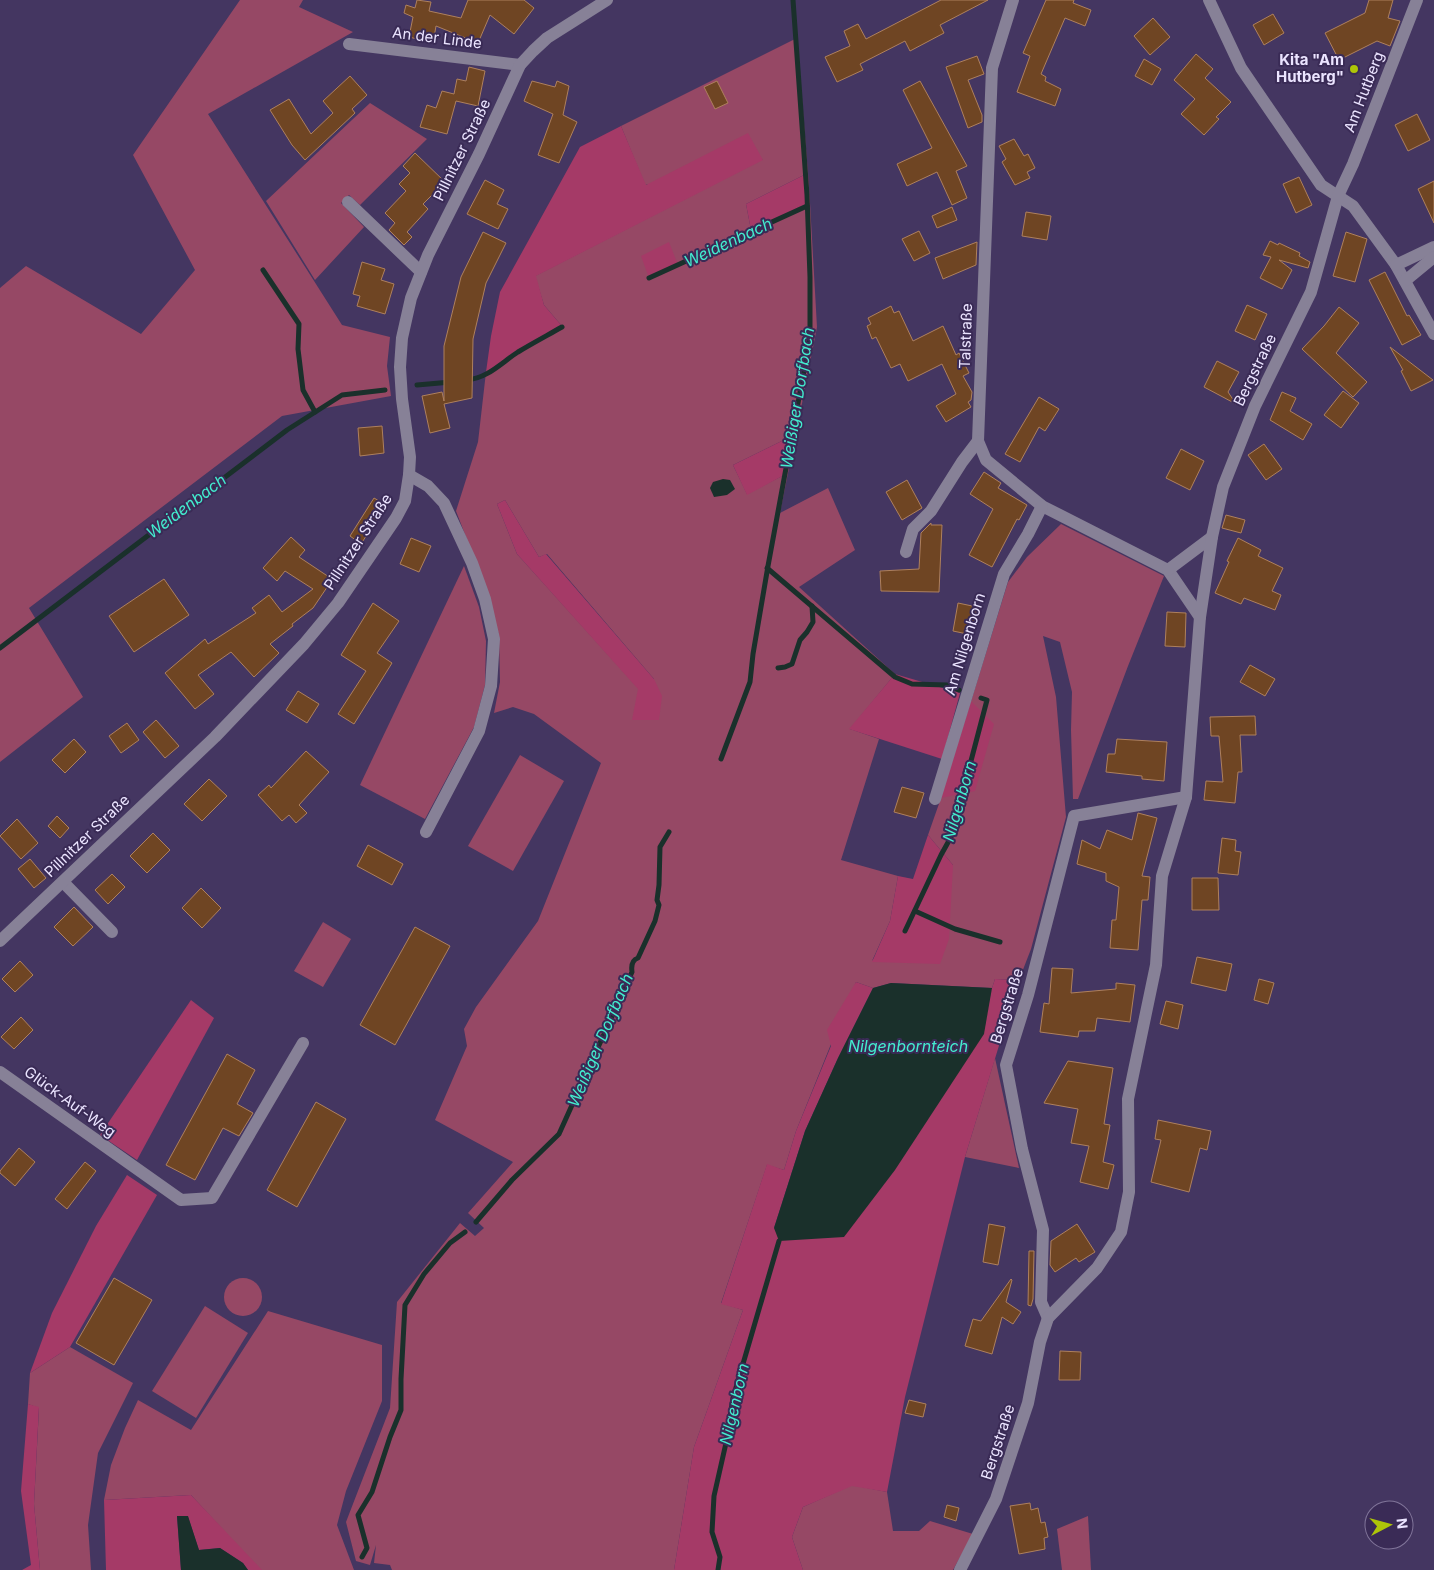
<svg xmlns="http://www.w3.org/2000/svg" width="1434" height="1570" font-family="Inter,sans-serif">
<style>
.green{fill:#964865;fill-rule:evenodd}
.forest{fill:#a53a67}
.water{fill:#1a302b}
.lines{fill:none;stroke-linecap:round;stroke-linejoin:round}
.stream{stroke:#1a302b;stroke-width:5}
.building{fill:#6f4523;stroke:#ae805d}
.minor{stroke:#878197;stroke-width:12}
.poi-dot{fill:#aec508;stroke:#3a2b56;stroke-width:2}
.labels{text-anchor:middle;stroke-width:4;stroke-linejoin:round;paint-order:stroke}
.street-label{font-size:15px;fill:#ebe4ff;stroke:#3a2b56}
.poi-label{font-size:15px;font-weight:bold;fill:#ebe4ff;stroke:#3a2b56;text-anchor:end}
.water-label{font-size:16px;font-style:italic;fill:#43edcf;stroke:#3a2b56}
</style>
<rect width="100%" height="100%" fill="#443661"/>
<g class="green">
<path d="M240 0H303L299 7 353 32 208 114 342 325 390 337 387 366 391 396 282 416 29 608 83 697 0 762V288L26 266 141 334 195 270 133 155Z"/>
<path d="M797 38 808 173 746 204 751 230 810 203 817 327 796 434 733 465 747 494 788 473 780 513 828 488 855 550 799 587 895 674 850 729 879 739 841 860 898 876 890 921 872 961 953 865 928 835 941 798 1008 582 1027 557 1061 524 1164 576 1128 666 1078 799H1073L1071 730 1072 692 1060 642 1043 636 1056 697 1066 817 1031 949 1019 980 995 979 992 988 891 983 873 988 856 982 796 1131 784 1170 767 1165 721 1303 743 1310 694 1447 674 1570H392L390 1565 374 1563 376 1545 370 1565 356 1561 346 1522 390 1408 397 1302 460 1223 475 1236 484 1228 468 1213 513 1162 435 1120 467 1046 464 1029 476 1007 538 921 601 763 534 714 513 707 494 713 500 682 499 635 471 550 456 511 478 442 486 372 524 346 561 325 544 305 535 276 763 159 645 185 621 126ZM505 500 539 557 547 554 654 679 639 689 517 554 497 504Z"/>
<path d="M370 103 427 139 360 205 349 195 341 203 364 227 315 280 266 201Z"/>
<path d="M464 566 479 607 486 641 485 685 474 727 425 819 360 785Z"/>
<path d="M520 755 564 781 513 871 468 846Z"/>
<path d="M323 922 351 939 323 987 294 971Z"/>
<path d="M995 1058 1019 1168 965 1157Z"/>
<circle cx="243" cy="1297" r="19"/>
<path d="M205 1306 248 1333 196 1418 152 1391Z"/>
<path d="M268 1311 382 1345V1401L346 1491 337 1525 354 1570H260L191 1495 104 1500 111 1465 125 1428 138 1400 191 1430Z"/>
<path d="M70 1347 133 1383 98 1453 88 1525 91 1570H40L34 1504 39 1408 28 1404 30 1373Z"/>
<path d="M852 1485 887 1492 893 1531H919L930 1521 973 1534 953 1570H803L792 1537 803 1507Z"/>
<path d="M1088 1516 1091 1570H1062L1057 1529Z"/>
</g>
<g class="forest">
<path d="M621 126 646 185 748 133 763 160 536 276 544 305 561 325 524 347 486 372 491 336 500 292 526 245 580 147Z"/>
<path d="M808 173 810 203 751 230 746 204Z"/>
<path d="M669 242 678 265 649 278 641 256Z"/>
<path d="M796 434 788 473 747 495 733 465Z"/>
<path d="M505 500 539 557 546 554 654 679 662 696 659 720H632L638 689 517 554 497 504Z"/>
<path d="M895 674 960 693 942 759 849 729Z"/>
<path d="M971 701 994 724 975 791 941 798Z"/>
<path d="M928 835 953 865 949 939 940 964 872 962 890 921 898 876 913 879Z"/>
<path d="M995 979 1019 980 965 1157 905 1397 887 1492 852 1486 803 1507 792 1537 803 1570H674L694 1447 743 1310 721 1304 767 1164 784 1170 796 1131 831 1046 827 1030 856 982 873 988 838 1058 805 1131 774 1228 992 988Z"/>
<path d="M191 1000 214 1018 137 1160 100 1135Z"/>
<path d="M127 1175 157 1195 70 1347 30 1373 52 1313 96 1226Z"/>
<path d="M28 1404 39 1407 34 1504 40 1570H22L31 1565 21 1491Z"/>
<path d="M191 1495 262 1570H248L243 1563 220 1548 199 1550 188 1517 177 1516 181 1570H106L104 1500Z"/>
</g>
<g class="water">
<path d="M723 479 730 480 735 489 727 495 714 497 710 488 713 482Z"/>
<path d="M891 983 992 988 984 1034 895 1170 844 1237 779 1241 774 1228 805 1131 838 1058 873 988Z"/>
<path d="M177 1516H188L199 1550 220 1548 243 1563 248 1570H181Z"/>
</g>
<g class="lines">
<g class="stream">
<path d="M263 270 299 324 298 349 303 390 315 412"/>
<path d="M649 278 807 206"/>
<path d="M467 380C488 378 501 363 518 352 533 343 548 335 562 327"/>
<path d="M417 385 451 382"/>
<path d="M767 568 895 677 912 684 947 685 959 690"/>
<path d="M0 648 287 430 342 395 385 390"/>
<path d="M778 668 785 667 792 664 800 640 807 632 813 622 812 606"/>
<path d="M721 759 750 682 753 654 768 566 810 338V277L807 195 793 0"/>
<path d="M915 911 955 929 1000 942"/>
<path d="M905 931 941 855 951 837 987 700 981 698"/>
<path d="M476 1222 512 1180 559 1134 632 972C631 965 632 960 638 958L655 921 659 905 657 900 659 885 660 847 669 832"/>
<path d="M362 1557 367 1548 358 1515 372 1492 390 1437 401 1410V1379L405 1305 424 1274 450 1243 465 1232"/>
<path d="M718 1570 720 1557 712 1532 714 1496 726 1443 733 1398 779 1241"/>
</g>
</g>
<g class="building">
<path d="M417 0 431 2 429 11 461 18 468 0H524L534 8 514 34 490 15 478 43 436 26 433 43 409 37 413 17 404 13 406 5 415 8Z"/>
<path d="M941 0H988L940 25 944 33 910 51 905 41 860 64 863 70 837 82 825 57 850 46 844 31 858 24 866 39Z"/>
<path d="M1046 0H1074L1073 3 1091 10 1085 26 1065 18 1041 74 1046 77 1045 81 1061 89 1055 106 1017 92 1030 56 1023 53Z"/>
<path d="M1369 0H1393L1388 18 1400 21 1390 46 1377 41 1339 60 1325 33 1365 13Z"/>
<path d="M1273 14 1284 33 1264 45 1253 25Z"/>
<path d="M1153 18 1170 37 1150 55 1134 36Z"/>
<path d="M1196 54 1213 69 1205 78 1231 102 1216 117 1219 119 1204 135 1181 114 1195 99 1174 80Z"/>
<path d="M977 56 984 74 968 80 982 115V122L968 128 946 67Z"/>
<path d="M1144 59 1161 69 1152 85 1135 76Z"/>
<path d="M469 67 485 71 478 106 456 101 447 134 420 127 427 105 436 108 442 91 454 94 457 79 466 81Z"/>
<path d="M350 76 367 95 352 109 355 113 305 160 292 145 270 110 289 99 311 134 333 113 323 101Z"/>
<path d="M532 81 555 87 557 81 569 86 563 115 577 122 559 163 538 155 553 114 524 101Z"/>
<path d="M717 81 728 103 715 109 704 87Z"/>
<path d="M920 81 967 166 956 171 967 198 952 205 937 172 907 186 897 164 932 148 903 90Z"/>
<path d="M1417 114 1430 140 1408 151 1395 125Z"/>
<path d="M1014 139 1024 156 1028 154 1035 168 1027 172 1030 178 1015 185 1002 162 1006 159 999 146Z"/>
<path d="M415 153 445 182 423 204 428 209 407 232 412 237 404 245 389 230 395 223 385 213 406 191 399 184 410 173 403 166Z"/>
<path d="M1299 177 1312 205 1296 213 1283 184Z"/>
<path d="M485 180 504 190 497 204 508 209 498 229 467 214Z"/>
<path d="M1434 181V223L1418 189Z"/>
<path d="M952 207 957 220 937 228 932 216Z"/>
<path d="M1026 212 1051 216 1047 240 1022 236Z"/>
<path d="M919 231 930 253 914 261 902 239Z"/>
<path d="M483 232 506 243 486 283 473 339 472 398 444 404 450 428 430 433 422 396 442 392 444 401V346L461 277Z"/>
<path d="M1346 232 1367 239 1355 282 1333 276Z"/>
<path d="M1270 241 1278 245 1279 243 1300 253 1299 256 1310 262 1308 268 1279 260 1292 270 1282 289 1260 278 1271 257 1263 255Z"/>
<path d="M977 242 976 265 943 279 935 258Z"/>
<path d="M362 262 385 269 381 280 394 284 385 314 357 306 360 296 353 294Z"/>
<path d="M1385 272 1407 316 1409 315 1421 335 1402 345 1369 280Z"/>
<path d="M1247 305 1267 314 1255 340 1235 331Z"/>
<path d="M891 306 894 313 899 311 913 341 943 326 956 355 959 353 969 373 963 376 972 392 971 400 968 402 971 407 946 422 936 406 956 394 942 364 908 381 900 364 891 368 876 337 872 339 867 326 871 324 868 318Z"/>
<path d="M1339 307 1359 323 1336 353 1367 382 1353 397 1302 349 1324 326Z"/>
<path d="M1390 347 1433 380 1411 391 1401 371 1403 370Z"/>
<path d="M1217 361 1239 372 1228 392 1236 404 1204 387Z"/>
<path d="M1343 391 1359 403 1341 428 1324 415Z"/>
<path d="M1282 392 1296 398 1290 411 1312 424 1303 440 1270 420Z"/>
<path d="M1039 397 1059 409 1045 431 1039 427 1020 462 1005 454Z"/>
<path d="M382 426 384 453 360 456 358 428Z"/>
<path d="M1264 444 1282 469 1266 480 1248 455Z"/>
<path d="M1181 449 1204 461 1190 490 1166 478Z"/>
<path d="M984 472 1001 483 998 488 1027 505 1019 520 1017 519 992 567 969 555 993 509 970 494Z"/>
<path d="M907 480 922 508 902 520 886 492Z"/>
<path d="M374 498 386 505 361 544 350 536Z"/>
<path d="M1226 515 1245 520 1241 533 1222 528Z"/>
<path d="M931 523V525H942L939 592 881 591 880 571 919 569 921 533Z"/>
<path d="M291 537 305 550 299 557 329 577 335 573 336 574 313 608 292 624 293 626 270 644 279 653 254 677 231 652 198 675 214 694 195 709 165 673 205 639 208 644 256 613 252 608 269 595 282 612 313 589 285 571 277 581 263 568Z"/>
<path d="M411 538 431 546 419 572 400 564Z"/>
<path d="M1238 538 1261 550 1258 556 1283 568 1272 591 1281 595 1275 610 1244 598 1241 604 1215 593 1229 562 1227 561Z"/>
<path d="M164 579 189 615 134 652 109 616Z"/>
<path d="M373 603 399 621 377 653 392 663 354 724 338 714 366 671 341 655Z"/>
<path d="M958 603 977 607 972 635 953 631Z"/>
<path d="M1167 612 1186 613 1185 647 1165 646Z"/>
<path d="M1250 665 1275 679 1265 696 1240 682Z"/>
<path d="M298 691 319 704 307 723 286 710Z"/>
<path d="M1255 716 1256 735H1240L1242 772H1238L1235 803 1204 800 1206 781 1223 782 1219 736H1211L1210 717Z"/>
<path d="M156 720 179 746 165 758 143 732Z"/>
<path d="M127 723 139 740 121 753 109 736Z"/>
<path d="M74 739 86 752 65 773 52 760Z"/>
<path d="M1117 739 1167 742 1164 781 1142 779V776L1106 772 1108 754H1115Z"/>
<path d="M306 751 329 772 299 805 307 813 296 823 289 815 282 821 258 795 269 785 271 788Z"/>
<path d="M209 779 227 796 202 821 184 804Z"/>
<path d="M902 787 924 793 916 818 894 812Z"/>
<path d="M1138 813 1157 818 1142 876 1150 877 1148 900H1142L1138 950 1110 948 1112 920H1116L1119 887 1106 881V873L1077 864 1082 840 1100 849 1107 830 1132 840Z"/>
<path d="M57 816 69 828 60 838 48 826Z"/>
<path d="M17 819 38 843 21 859 0 836Z"/>
<path d="M153 833 170 850 147 873 130 856Z"/>
<path d="M1222 838 1236 840 1235 851 1241 852 1238 875 1218 873Z"/>
<path d="M368 845 403 864 392 885 357 866Z"/>
<path d="M30 859 46 878 34 888 18 869Z"/>
<path d="M112 874 125 887 108 904 95 890Z"/>
<path d="M1192 878H1218L1219 910H1192Z"/>
<path d="M201 888 221 908 202 928 182 908Z"/>
<path d="M74 907 93 927 73 946 54 927Z"/>
<path d="M415 927 450 946 395 1045 360 1025Z"/>
<path d="M1197 957 1232 964 1226 991 1191 983Z"/>
<path d="M20 961 33 975 15 992 2 979Z"/>
<path d="M1052 968 1073 969 1071 993 1116 989V983L1135 985 1130 1022 1097 1018 1095 1031H1079L1078 1037 1040 1032 1044 1003 1049 1004Z"/>
<path d="M1259 979 1274 983 1268 1004 1254 1000Z"/>
<path d="M1166 1001 1183 1005 1178 1029 1160 1024Z"/>
<path d="M21 1017 33 1030 14 1049 1 1037Z"/>
<path d="M227 1054 255 1070 237 1104 253 1113 239 1136 223 1128 195 1180 166 1165Z"/>
<path d="M1068 1061 1113 1068 1104 1124 1110 1125 1103 1162 1114 1165 1108 1189 1080 1182 1089 1146 1071 1143 1078 1109 1044 1103Z"/>
<path d="M316 1102 346 1119 297 1207 267 1190Z"/>
<path d="M1158 1120 1211 1131 1207 1150 1200 1148 1189 1192 1151 1182 1161 1140 1155 1139Z"/>
<path d="M19 1148 35 1162 15 1186 0 1173V1171Z"/>
<path d="M85 1162 96 1171 67 1209 55 1199Z"/>
<path d="M989 1224 1005 1227 998 1265 983 1262Z"/>
<path d="M1077 1224 1095 1252 1079 1262 1076 1258 1055 1272 1050 1265 1051 1241Z"/>
<path d="M1029 1251H1034L1033 1299 1031 1306 1028 1305Z"/>
<path d="M114 1278 152 1300 114 1365 76 1343Z"/>
<path d="M1011 1279 1012 1280 1006 1302 1021 1312 1013 1324 1002 1317 992 1354 965 1346 973 1319 981 1321Z"/>
<path d="M1060 1351 1081 1352 1080 1380H1059Z"/>
<path d="M909 1400 926 1404 923 1417 905 1413Z"/>
<path d="M1030 1503 1031 1510 1038 1508 1041 1523 1045 1522 1048 1537 1044 1538 1045 1549 1019 1554 1010 1506Z"/>
<path d="M947 1505 959 1508 956 1521 944 1517Z"/>
</g>
<g class="lines">
<g class="minor">
<path d="M1013 0 992 68 978 441 986 460 1042 506 1168 570 1200 617"/>
<path d="M1209 0 1241 68 1321 185 1353 206 1396 265 1434 334"/>
<path d="M349 44 520 65"/>
<path d="M348 202 421 272"/>
<path d="M1396 265 1434 247"/>
<path d="M1405 281 1434 257"/>
<path d="M409 475 428 486 444 503 472 563 485 599 494 639 491 686 479 731 426 832"/>
<path d="M906 552 913 529 931 511 962 462 978 441"/>
<path d="M1168 570 1212 537"/>
<path d="M935 799 1004 574 1028 534 1042 506"/>
<path d="M63 882 112 932"/>
<path d="M0 941 215 737 304 644 338 603 396 518 405 501 409 475 410 457 402 399 400 367 402 338 411 298 428 255 479 154 520 65 533 51 547 38 607 0"/>
<path d="M0 1072 181 1200 212 1198 303 1043"/>
<path d="M1048 1318 1041 1302 1043 1230 1022 1149 1006 1065 1028 995 1074 816 1186 797"/>
<path d="M960 1570 996 1499 1028 1403 1040 1342 1048 1318 1097 1268 1121 1232 1129 1192 1128 1099 1156 965 1162 876 1186 797 1200 617 1212 537 1223 487 1255 406 1311 292 1338 196 1353 164 1417 0"/>
</g>
</g>
<circle class="poi-dot" cx="1354" cy="69" r="5"/>
<g class="labels">
<g class="street-label">
<text transform="translate(437 38) rotate(7)" y="5">An der Linde</text>
<text transform="translate(1364 92) rotate(-69)" y="5">Am Hutberg</text>
<text transform="translate(462 150) rotate(-64)" y="5">Pillnitzer Straße</text>
<text transform="translate(966 336) rotate(-88)" y="5">Talstraße</text>
<text transform="translate(1255 370) rotate(-64)" y="5">Bergstraße</text>
<text transform="translate(358 542) rotate(-57)" y="5">Pillnitzer Straße</text>
<text transform="translate(965 644) rotate(-73)" y="5">Am Nilgenborn</text>
<text transform="translate(87 836) rotate(-44)" y="5">Pillnitzer Straße</text>
<text transform="translate(1007 1006) rotate(-73)" y="5">Bergstraße</text>
<text transform="translate(70 1102) rotate(36)" y="5">Glück-Auf-Weg</text>
<text transform="translate(998 1442) rotate(-72)" y="5">Bergstraße</text>
</g>
<g class="poi-label">
<text x="1344" y="65">Kita "Am<tspan x="1344" dy="17">Hutberg"</tspan></text>
</g>
<g class="water-label">
<text transform="translate(728 242) rotate(-25)" y="6">Weidenbach</text>
<text transform="translate(797 398) rotate(-81)" y="6">Weißiger Dorfbach</text>
<text transform="translate(186 506) rotate(-37)" y="6">Weidenbach</text>
<text transform="translate(959 801) rotate(-74)" y="6">Nilgenborn</text>
<text transform="translate(600 1040) rotate(-67)" y="6">Weißiger Dorfbach</text>
<text x="908" y="1052">Nilgenbornteich</text>
<text transform="translate(734 1404) rotate(-77)" y="6">Nilgenborn</text>
</g>
</g>
<g transform="translate(1389 1525) rotate(84)"><circle r="24" fill="#3a2b56" stroke="#81759a"/>
<path d="M0-4L9 19L0 12L-9 19Z" fill="#aec508"/>
<text y="-8" font-size="14" font-weight="bold" text-anchor="middle" fill="#ebe4ff">N</text>
</g>
</svg>
